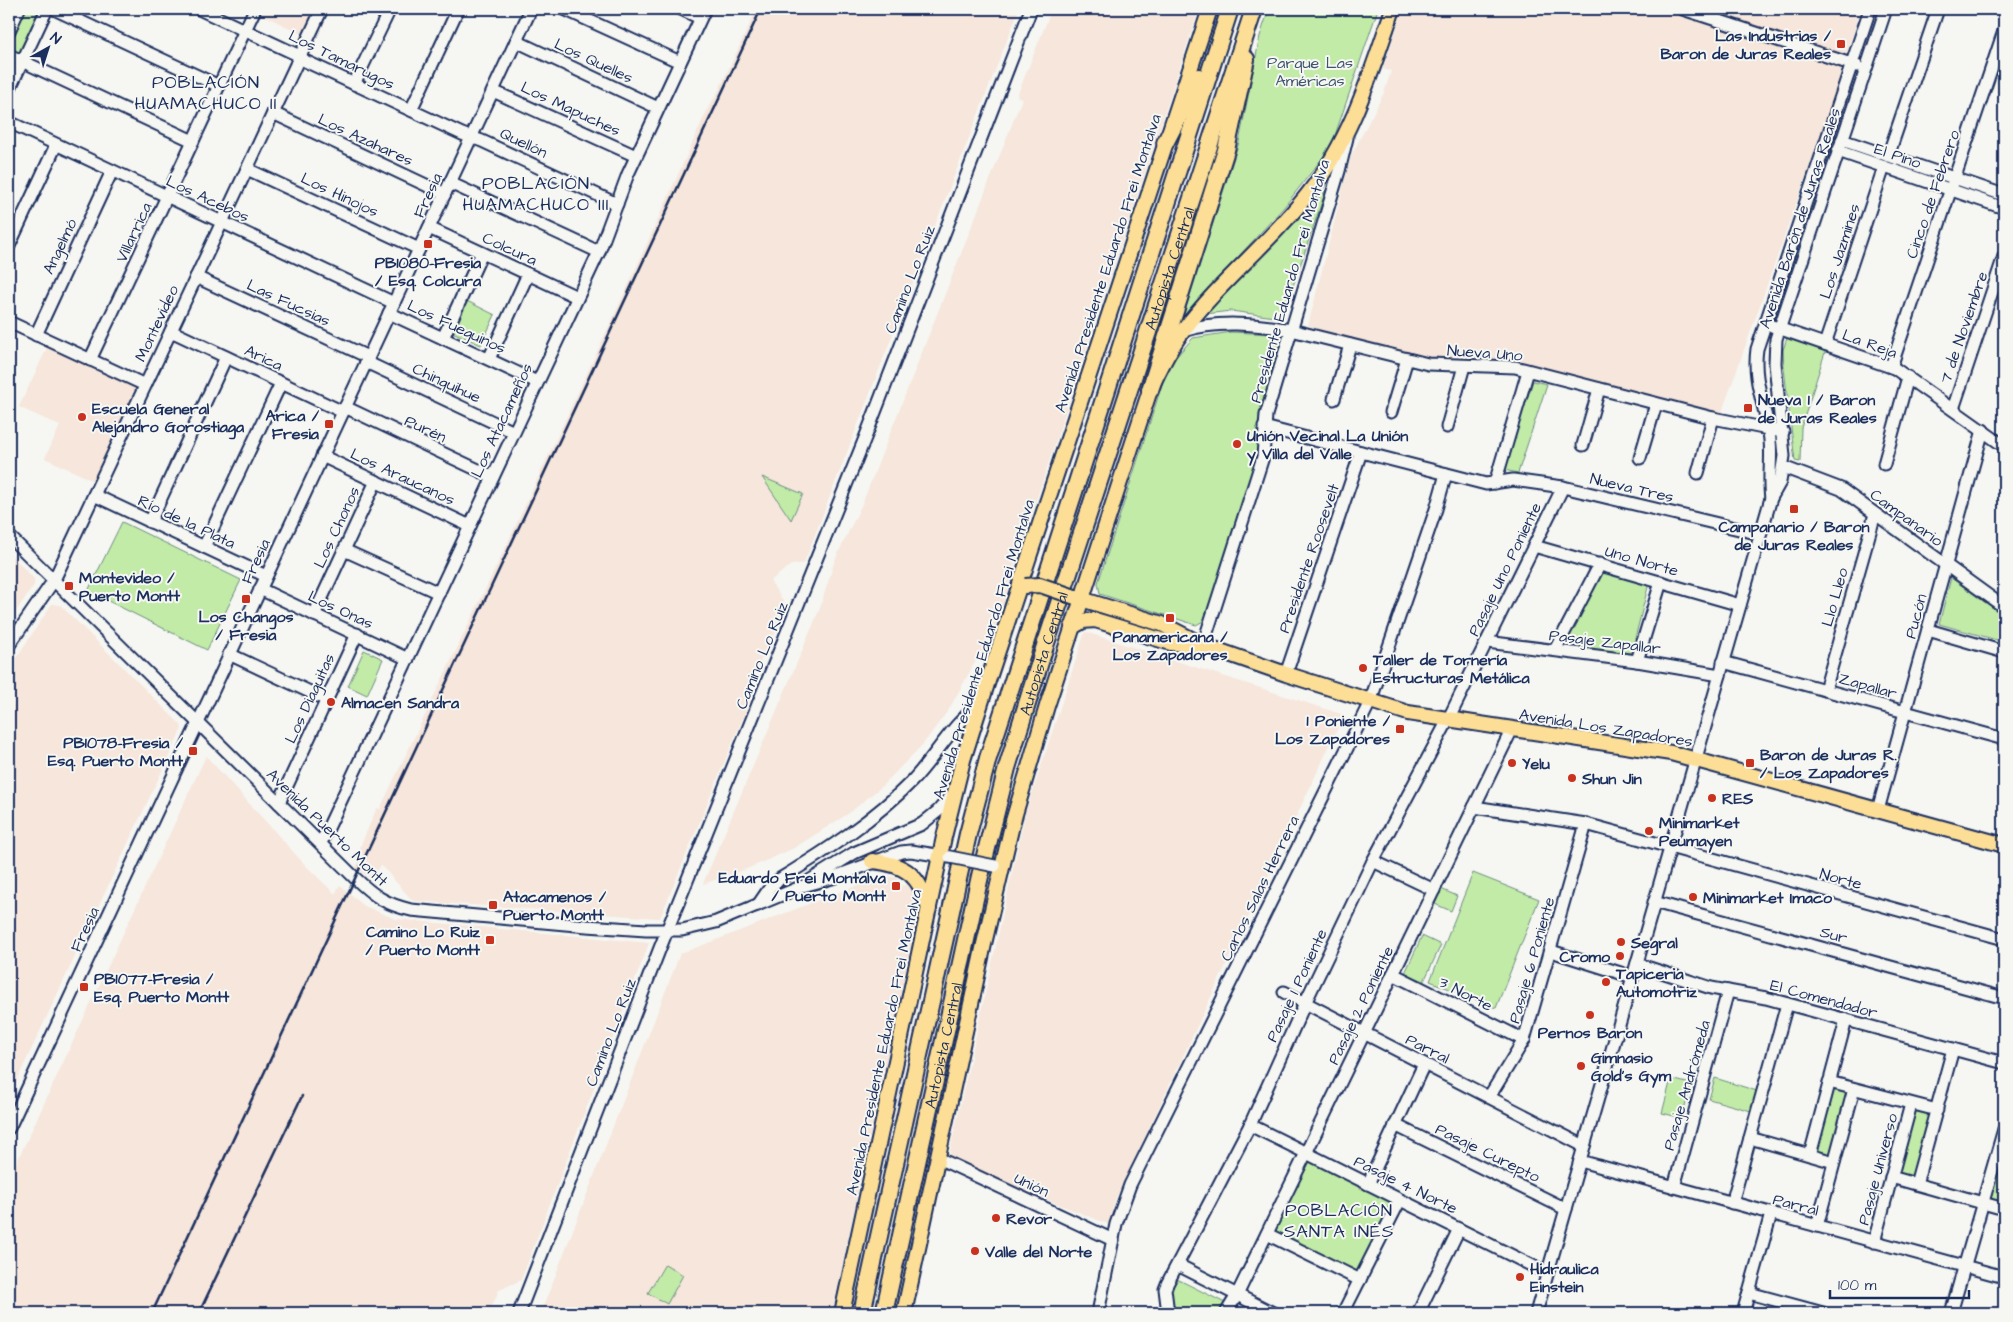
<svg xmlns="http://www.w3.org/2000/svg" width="2013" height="1322" font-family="'Architects Daughter',sans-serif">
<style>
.built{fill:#f6e6db}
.green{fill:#c1eba7;stroke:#6e8d82}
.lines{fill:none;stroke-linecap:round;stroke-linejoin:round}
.minor-casing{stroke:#1b2f5e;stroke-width:15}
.major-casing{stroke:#1b2f5e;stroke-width:18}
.highway-casing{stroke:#1b2f5e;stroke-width:20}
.minor{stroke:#f6f6f2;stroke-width:11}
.major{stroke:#fcde96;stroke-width:14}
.highway{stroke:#fcde96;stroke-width:16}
.rail{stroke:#1b2f5e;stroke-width:2.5}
.minor-bridge-casing{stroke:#1b2f5e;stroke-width:15;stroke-linecap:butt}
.major-bridge-casing{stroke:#1b2f5e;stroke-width:18;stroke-linecap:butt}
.minor-bridge{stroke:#f6f6f2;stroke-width:11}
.major-bridge{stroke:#fcde96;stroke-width:14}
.poi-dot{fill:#c8321e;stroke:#f6f6f2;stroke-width:2}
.labels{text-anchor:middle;stroke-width:4;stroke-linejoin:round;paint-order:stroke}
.poi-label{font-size:16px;font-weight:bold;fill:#1b2f5e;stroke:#f6f6f2;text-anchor:start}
.street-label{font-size:16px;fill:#1b2f5e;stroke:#f6f6f2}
.park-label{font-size:16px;fill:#3c556d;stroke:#f6f6f2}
.neighbourhood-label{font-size:18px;letter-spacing:1px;fill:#1b2f5e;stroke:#f6f6f2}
</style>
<rect width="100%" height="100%" fill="#f6f6f2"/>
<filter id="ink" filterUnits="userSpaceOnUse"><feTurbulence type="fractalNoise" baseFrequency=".02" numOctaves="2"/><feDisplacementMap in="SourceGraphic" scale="10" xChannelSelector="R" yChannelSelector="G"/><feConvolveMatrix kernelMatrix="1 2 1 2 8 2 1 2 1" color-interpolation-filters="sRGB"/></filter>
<g filter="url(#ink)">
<g class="built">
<path d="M263 9H314L302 34 261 14Z"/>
<path d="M757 9H1019L804 563 791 565 770 581 787 607 766 654 762 657 753 682 755 688 660 918 413 901 381 865 372 879 356 868 362 855 360 847 377 808 380 809 509 540 627 288 710 104 716 96Z"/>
<path d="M1052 9H1199L1010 579 999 619 949 709 923 744 881 787 849 813 794 848 749 868 703 884 819 611 835 560 863 502 1022 99 1017 96Z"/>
<path d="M1403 9H1671L1845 66 1720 417 1524 363 1414 357 1308 326 1351 156 1384 93 1391 71 1383 69Z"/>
<path d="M1703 9H1861L1845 57Z"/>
<path d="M48 346 138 388 94 481 45 458 60 426 19 407Z"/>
<path d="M9 553 34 579V585L9 621Z"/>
<path d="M52 604 60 605 181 725 182 728 9 1097V702L13 705 16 700 9 694V669Z"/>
<path d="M1085 632 1344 715 1115 1200 1108 1224 948 1160 1025 815Z"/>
<path d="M206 756 306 866 335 894 340 885 364 906 395 919 649 943 521 1280 499 1290 489 1313H9V1179Z"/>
<path d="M885 876 897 878 896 886 908 885 917 901 918 913 832 1313H541L680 954 879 877Z"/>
</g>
<g class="green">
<path d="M24 9H41L9 77V42Z"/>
<path d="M1269 9H1378L1331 147 1284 207 1183 317 1239 142 1260 36Z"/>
<path d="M1326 190 1282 318 1231 311 1205 314Z"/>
<path d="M463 299 495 315 481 345 448 330Z"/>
<path d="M1231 332 1272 334 1280 343 1259 415 1256 462 1205 620 1196 625 1100 594 1098 583 1168 366 1193 338Z"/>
<path d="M1788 335 1826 349 1801 428 1800 462 1795 461 1784 368 1783 350Z"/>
<path d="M1533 381 1547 384 1518 473 1504 470Z"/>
<path d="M762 477 803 494 791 520Z"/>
<path d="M122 522 241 580 207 650 88 591Z"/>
<path d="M1601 569 1649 583 1631 654 1563 645Z"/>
<path d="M1951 578 2004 616V642L1939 624Z"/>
<path d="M364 650 383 659 367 695 348 686Z"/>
<path d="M1473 873 1539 899 1496 1008 1430 981Z"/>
<path d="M1441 889 1457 896 1451 911 1435 904Z"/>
<path d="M1422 936 1441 945 1424 981 1405 973Z"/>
<path d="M1715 1078 1757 1091 1751 1111 1709 1099Z"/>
<path d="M1671 1079 1691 1084 1682 1118 1662 1113Z"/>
<path d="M1832 1086 1851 1092 1832 1159 1813 1154Z"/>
<path d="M1911 1109 1934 1116 1916 1178 1893 1171Z"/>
<path d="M2004 1140V1206L1988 1201Z"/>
<path d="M1311 1159 1395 1202 1358 1275 1274 1232Z"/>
<path d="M665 1264 683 1275 667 1304 648 1293Z"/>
<path d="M1175 1278 1227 1304 1222 1313H1169L1167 1293Z"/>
</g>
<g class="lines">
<g class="minor-casing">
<g id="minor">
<path d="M54 9 219 86"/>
<path d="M199 9 300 56 305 61 462 134 482 141 617 204"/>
<path d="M564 9 680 62"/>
<path d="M681 9 700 18"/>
<path d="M1683 9 1857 66"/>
<path d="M9 31 19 9"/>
<path d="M516 41 658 108"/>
<path d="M9 55 193 141"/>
<path d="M354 84 390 9"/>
<path d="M9 90 47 9"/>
<path d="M493 91 636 156"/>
<path d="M411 110 458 9"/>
<path d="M273 113 445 194"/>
<path d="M9 122 394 303"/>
<path d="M1842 140 2004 195"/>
<path d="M1838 151 2004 208"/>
<path d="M1888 156 1938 9"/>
<path d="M247 169 419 249"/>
<path d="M450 183 599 252"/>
<path d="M429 228 577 297"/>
<path d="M9 246 56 145"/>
<path d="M196 277 368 357"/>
<path d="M389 313 537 382"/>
<path d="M9 322 145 385"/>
<path d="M1772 326 1894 368 2004 446"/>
<path d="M171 331 343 412"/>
<path d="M1183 331C1217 320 1256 324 1291 330L1428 364 1515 367 1713 418 1783 432"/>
<path d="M36 335 112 171"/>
<path d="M443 338 482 253"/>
<path d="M1825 344 1884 167"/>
<path d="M489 359 528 274"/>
<path d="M90 360 255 9"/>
<path d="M366 362 514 432"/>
<path d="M1891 367 2004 31"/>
<path d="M1334 399 1350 345"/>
<path d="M345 407 493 477"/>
<path d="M1953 409 2004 256"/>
<path d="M1391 412 1407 359"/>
<path d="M1264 427 1486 484 1513 480 1563 487 1760 534"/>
<path d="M1447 427 1464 366"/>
<path d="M1583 445 1599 389"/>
<path d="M322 456 470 526"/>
<path d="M1640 458 1656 404"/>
<path d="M1884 464 1908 377"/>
<path d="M1783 467 1841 489 2004 607"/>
<path d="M1698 473 1713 418"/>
<path d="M1495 483 1528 371"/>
<path d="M94 495 266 576"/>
<path d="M1771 498C1768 479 1772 460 1770 440 1767 408 1752 383 1757 349L1870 9"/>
<path d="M150 522 226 357"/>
<path d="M9 536 355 878C374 896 385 904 411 910L587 926 646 930H682L716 922 803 886 832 878 901 852 911 851 949 857"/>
<path d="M1534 546 1740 605"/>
<path d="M204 547 281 383"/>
<path d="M344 550 439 593"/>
<path d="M260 589 408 659"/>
<path d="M314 615 376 481"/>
<path d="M1928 630 2004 652"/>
<path d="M1487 642 1637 661 1720 675"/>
<path d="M9 645 54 580 322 9"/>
<path d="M1203 645 1263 457 1266 415 1339 171 1347 138"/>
<path d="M1555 650 1600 564"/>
<path d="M229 654 327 700"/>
<path d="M1637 661 1661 582"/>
<path d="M1723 662 2004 739"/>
<path d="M1286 674 1361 452"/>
<path d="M1825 690 1875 514"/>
<path d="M279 803 357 634"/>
<path d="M1474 807 1586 824 2004 939"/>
<path d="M1878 810 1983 430"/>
<path d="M321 843 599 252 628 174 705 9"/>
<path d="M1373 861 1434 890"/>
<path d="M809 881 854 853 922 824 938 811 955 792"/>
<path d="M1654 902 2004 998"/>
<path d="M758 905 771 886 780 879C827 850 874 820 912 781 936 756 952 724 981 703"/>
<path d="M1551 951 1633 977"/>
<path d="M1637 964 1711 988 1766 998 2004 1063"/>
<path d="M1393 974 1524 1040"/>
<path d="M1284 992 1584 1146"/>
<path d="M1829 1082 1937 1110"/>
<path d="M1489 1097 1524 1040 1586 824"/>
<path d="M1250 1125 1547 1273"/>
<path d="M1395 1125 1566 1209"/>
<path d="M9 1128 531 9"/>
<path d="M1750 1138 1834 1162"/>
<path d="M1810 1155 1846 1020"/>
<path d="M938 1158 1113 1240"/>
<path d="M1580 1161 2004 1277"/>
<path d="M1891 1177 2004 1209"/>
<path d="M1368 1184 1424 1064"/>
<path d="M1916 1184 1953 1049"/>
<path d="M1674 1187 1728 991"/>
<path d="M1732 1203 1787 1004"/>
<path d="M1817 1226 1854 1089"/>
<path d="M1267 1234 1360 1280"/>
<path d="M1874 1242 1911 1104"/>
<path d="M1178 1265 1273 1313"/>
<path d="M1749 1293 1823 1313"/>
<path d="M519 1313 660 948 867 433 1031 9"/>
<path d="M1098 1313 1116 1224 1130 1185 1370 702 1436 509 1446 474"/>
<path d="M1168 1313 1165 1289 1167 1284 1250 1125 1305 1003 1373 861 1448 720 1563 487"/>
<path d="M1226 1313 1237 1295 1512 729"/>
<path d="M1343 1313 1400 1200"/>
<path d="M1418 1313 1459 1229"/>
<path d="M1536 1313 1771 498 1780 482 1784 456 1775 363 1776 339 1886 9"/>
<path d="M1743 1313 1771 1214"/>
<path d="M1951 1313 2004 1129"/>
</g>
</g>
<g class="major-casing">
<g id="major">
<path d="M1075 597 1162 624 1203 645 1286 674 1408 713 1671 753 2004 845"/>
<path d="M1072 627 1083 621 1095 620 1171 643 1200 645"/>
<path d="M872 861C906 864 920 876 929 909"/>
<path d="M842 1313 944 837 963 760 987 684 1210 9"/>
<path d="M904 1313 984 944 1013 821 1047 706 1150 390C1159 370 1169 349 1183 331 1220 281 1270 243 1308 194 1351 140 1371 73 1393 9"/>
</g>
</g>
<g class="highway-casing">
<g id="highway">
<path d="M1165 143 1199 77"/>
<path d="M1150 390 1226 150 1246 59"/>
<path d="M862 1313 968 834 988 758 1230 9"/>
<path id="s1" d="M884 1313 980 876 1007 768 1045 646 1254 9"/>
</g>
</g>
<use href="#minor" class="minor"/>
<use href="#major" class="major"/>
<use href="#highway" class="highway"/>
<g class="rail">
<path d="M152 1313 761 9"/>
<path d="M199 1313 302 1096"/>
</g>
<g class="minor-bridge-casing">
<path id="minor-bridge" d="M950 857 995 866"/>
</g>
<g class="major-bridge-casing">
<path id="major-bridge" d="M1025 586 1040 585 1075 597"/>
</g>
<use href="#minor-bridge" class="minor-bridge"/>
<use href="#major-bridge" class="major-bridge"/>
</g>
</g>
<g class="poi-dot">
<rect x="1836" y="39" width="10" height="10" rx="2.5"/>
<rect x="423" y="239" width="10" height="10" rx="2.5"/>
<rect x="1743" y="403" width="10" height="10" rx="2.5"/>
<circle cx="82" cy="417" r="5"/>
<rect x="324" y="419" width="10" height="10" rx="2.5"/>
<circle cx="1237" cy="444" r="5"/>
<rect x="1789" y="504" width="10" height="10" rx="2.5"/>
<rect x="64" y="581" width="10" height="10" rx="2.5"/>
<rect x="241" y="594" width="10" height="10" rx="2.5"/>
<rect x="1165" y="613" width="10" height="10" rx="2.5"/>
<circle cx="1363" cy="668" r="5"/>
<circle cx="331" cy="702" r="5"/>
<rect x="1395" y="724" width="10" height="10" rx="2.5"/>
<rect x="188" y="746" width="10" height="10" rx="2.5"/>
<circle cx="1512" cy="763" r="5"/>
<rect x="1745" y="758" width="10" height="10" rx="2.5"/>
<circle cx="1572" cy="778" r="5"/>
<circle cx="1712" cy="798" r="5"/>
<circle cx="1649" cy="831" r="5"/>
<rect x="891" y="881" width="10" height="10" rx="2.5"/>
<circle cx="1693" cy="897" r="5"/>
<rect x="488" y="900" width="10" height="10" rx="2.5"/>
<rect x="485" y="935" width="10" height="10" rx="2.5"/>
<circle cx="1621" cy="942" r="5"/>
<circle cx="1620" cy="956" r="5"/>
<circle cx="1606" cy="982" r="5"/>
<rect x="79" y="982" width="10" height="10" rx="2.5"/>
<circle cx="1590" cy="1015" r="5"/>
<circle cx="1581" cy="1066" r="5"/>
<circle cx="996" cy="1218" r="5"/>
<circle cx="975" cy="1251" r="5"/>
<circle cx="1520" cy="1277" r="5"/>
</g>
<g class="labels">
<g class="poi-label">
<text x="1831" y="41" text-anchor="end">Las Industrias /<tspan x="1831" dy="18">Baron de Juras Reales</tspan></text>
<text x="428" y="268" text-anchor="middle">PB1080-Fresia<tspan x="428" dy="18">/ Esq. Colcura</tspan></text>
<text x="1758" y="405">Nueva 1 / Baron<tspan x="1758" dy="18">de Juras Reales</tspan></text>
<text x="92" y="414">Escuela General<tspan x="92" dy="18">Alejandro Gorostiaga</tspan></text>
<text x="319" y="421" text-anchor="end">Arica /<tspan x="319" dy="18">Fresia</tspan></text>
<text x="1247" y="441">Unión Vecinal La Unión<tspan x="1247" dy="18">y Villa del Valle</tspan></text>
<text x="1794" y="532" text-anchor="middle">Campanario / Baron<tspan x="1794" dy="18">de Juras Reales</tspan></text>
<text x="79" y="583">Montevideo /<tspan x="79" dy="18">Puerto Montt</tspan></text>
<text x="246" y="622" text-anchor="middle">Los Changos<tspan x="246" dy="18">/ Fresia</tspan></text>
<text x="1170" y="642" text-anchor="middle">Panamericana /<tspan x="1170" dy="18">Los Zapadores</tspan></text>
<text x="1373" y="665">Taller de Tornería<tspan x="1373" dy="18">Estructuras Metálica</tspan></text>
<text x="341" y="708">Almacen Sandra</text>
<text x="1390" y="726" text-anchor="end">1 Poniente /<tspan x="1390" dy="18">Los Zapadores</tspan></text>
<text x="183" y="748" text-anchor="end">PB1078-Fresia /<tspan x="183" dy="18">Esq. Puerto Montt</tspan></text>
<text x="1760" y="760">Baron de Juras R.<tspan x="1760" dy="18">/ Los Zapadores</tspan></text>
<text x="1522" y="769">Yelu</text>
<text x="1582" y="784">Shun Jin</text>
<text x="1722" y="804">RES</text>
<text x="1659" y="828">Minimarket<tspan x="1659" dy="18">Peumayen</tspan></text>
<text x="886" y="883" text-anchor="end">Eduardo Frei Montalva<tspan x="886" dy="18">/ Puerto Montt</tspan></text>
<text x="503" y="902">Atacamenos /<tspan x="503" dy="18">Puerto Montt</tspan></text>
<text x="1703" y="903">Minimarket Imaco</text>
<text x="480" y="937" text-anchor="end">Camino Lo Ruiz<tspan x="480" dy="18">/ Puerto Montt</tspan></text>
<text x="1631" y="948">Segral</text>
<text x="1610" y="962" text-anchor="end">Cromo</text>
<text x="1616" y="979">Tapiceria<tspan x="1616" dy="18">Automotriz</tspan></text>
<text x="94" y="984">PB1077-Fresia /<tspan x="94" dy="18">Esq. Puerto Montt</tspan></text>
<text x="1590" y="1038" text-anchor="middle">Pernos Baron</text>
<text x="1591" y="1063">Gimnasio<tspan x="1591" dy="18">Gold's Gym</tspan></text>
<text x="1006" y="1224">Revor</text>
<text x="985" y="1257">Valle del Norte</text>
<text x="1530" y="1274">Hidraulica<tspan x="1530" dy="18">Einstein</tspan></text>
</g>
<g class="street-label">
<text transform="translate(342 59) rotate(26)" y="6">Los Tamarugos</text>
<text transform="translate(594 60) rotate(25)" y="6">Los Quelles</text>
<text transform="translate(571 108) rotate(25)" y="6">Los Mapuches</text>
<text transform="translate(366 139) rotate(25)" y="6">Los Azahares</text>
<text transform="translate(524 142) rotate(25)" y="6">Quellón</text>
<text transform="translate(1898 155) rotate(19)" y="6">El Pino</text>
<text transform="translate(340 194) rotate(25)" y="6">Los Hinojos</text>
<text transform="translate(1932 194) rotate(-71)" y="6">Cinco de Febrero</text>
<text transform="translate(427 195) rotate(-65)" y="6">Fresia</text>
<text transform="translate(208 198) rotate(25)" y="6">Los Acebos</text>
<text transform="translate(1799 218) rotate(-72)" y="6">Avenida Barón de Juras Reales</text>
<text transform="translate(133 232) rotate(-65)" y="6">Villarrica</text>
<text transform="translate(59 246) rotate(-65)" y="6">Angelmó</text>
<text transform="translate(510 248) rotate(25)" y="6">Colcura</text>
<text transform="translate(1839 251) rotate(-72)" y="6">Los Jazmines</text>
<text transform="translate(1107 263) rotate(-72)" y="6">Avenida Presidente Eduardo Frei Montalva</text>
<text dy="6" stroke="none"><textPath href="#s1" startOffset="1084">Autopista Central</textPath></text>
<text transform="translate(909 279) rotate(-69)" y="6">Camino Lo Ruiz</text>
<text transform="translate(1289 281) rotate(-74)" y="6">Presidente Eduardo Frei Montalva</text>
<text transform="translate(289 302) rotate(25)" y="6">Las Fucsias</text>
<text transform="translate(156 323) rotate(-65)" y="6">Montevideo</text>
<text transform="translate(457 326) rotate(25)" y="6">Los Fueguinos</text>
<text transform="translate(1963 327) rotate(-71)" y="6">7 de Noviembre</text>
<text transform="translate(1870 343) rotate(20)" y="6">La Reja</text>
<text transform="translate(1485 352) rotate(4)" y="6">Nueva Uno</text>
<text transform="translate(264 357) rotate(25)" y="6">Arica</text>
<text transform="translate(447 382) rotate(25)" y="6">Chinquihue</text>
<text transform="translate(501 420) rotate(-65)" y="6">Los Atacameños</text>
<text transform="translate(426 428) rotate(25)" y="6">Purén</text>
<text transform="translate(403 476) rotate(25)" y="6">Los Araucanos</text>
<text transform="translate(1632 487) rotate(13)" y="6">Nueva Tres</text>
<text transform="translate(1907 517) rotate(36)" y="6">Campanario</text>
<text transform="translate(187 521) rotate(25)" y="6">Río de la Plata</text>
<text transform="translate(336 527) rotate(-65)" y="6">Los Chonos</text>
<text transform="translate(1308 558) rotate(-71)" y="6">Presidente Roosevelt</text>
<text transform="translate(1642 560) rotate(16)" y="6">Uno Norte</text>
<text transform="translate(255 561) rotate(-65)" y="6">Fresia</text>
<text transform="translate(1504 569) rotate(-64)" y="6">Pasaje Uno Poniente</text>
<text transform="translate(1834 597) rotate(-74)" y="6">Llo Lleo</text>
<text transform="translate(341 609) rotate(25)" y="6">Los Onas</text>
<text transform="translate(1915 616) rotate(-75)" y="6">Pucón</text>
<text transform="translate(1605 641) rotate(7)" y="6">Pasaje Zapallar</text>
<text transform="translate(983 649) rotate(-73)" y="6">Avenida Presidente Eduardo Frei Montalva</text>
<text dy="6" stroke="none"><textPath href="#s1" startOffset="679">Autopista Central</textPath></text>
<text transform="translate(761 655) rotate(-68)" y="6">Camino Lo Ruiz</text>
<text transform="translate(1868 685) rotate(16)" y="6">Zapallar</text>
<text transform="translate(309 698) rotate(-65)" y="6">Los Diaguitas</text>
<text transform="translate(1606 727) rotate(9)" y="6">Avenida Los Zapadores</text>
<text transform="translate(328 827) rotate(44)" y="6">Avenida Puerto Montt</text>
<text transform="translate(1841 878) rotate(15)" y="6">Norte</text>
<text transform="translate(1259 888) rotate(-64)" y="6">Carlos Salas Herrera</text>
<text transform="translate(84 929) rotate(-65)" y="6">Fresia</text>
<text transform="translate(1834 934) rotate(15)" y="6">Sur</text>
<text transform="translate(1531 960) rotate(-74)" y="6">Pasaje 6 Poniente</text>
<text transform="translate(1296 985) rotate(-65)" y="6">Pasaje 1 Poniente</text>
<text transform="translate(1466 993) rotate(27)" y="6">3 Norte</text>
<text transform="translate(1824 998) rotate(15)" y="6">El Comendador</text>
<text transform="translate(1360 1005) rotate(-64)" y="6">Pasaje 2 Poniente</text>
<text transform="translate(610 1032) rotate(-69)" y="6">Camino Lo Ruiz</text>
<text transform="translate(883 1042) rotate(-78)" y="6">Avenida Presidente Eduardo Frei Montalva</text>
<text dy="6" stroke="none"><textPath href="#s1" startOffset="274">Autopista Central</textPath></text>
<text transform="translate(1428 1048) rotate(27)" y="6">Parral</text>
<text transform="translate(1686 1085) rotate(-74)" y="6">Pasaje Andrómeda</text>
<text transform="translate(1488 1152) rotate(26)" y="6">Pasaje Curepto</text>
<text transform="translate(1877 1169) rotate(-75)" y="6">Pasaje Universo</text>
<text transform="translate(1032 1184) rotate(25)" y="6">Unión</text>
<text transform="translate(1406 1184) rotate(26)" y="6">Pasaje 4 Norte</text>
<text transform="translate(1796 1204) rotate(15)" y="6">Parral</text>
</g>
<g class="park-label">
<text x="1310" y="68">Parque Las<tspan x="1310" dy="18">Américas</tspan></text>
</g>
<g class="neighbourhood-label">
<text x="206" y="88">POBLACIÓN<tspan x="206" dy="21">HUAMACHUCO II</tspan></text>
<text x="536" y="189">POBLACIÓN<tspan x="536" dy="21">HUAMACHUCO III</tspan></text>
<text x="1339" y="1216">POBLACIÓN<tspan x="1339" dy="21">SANTA INÉS</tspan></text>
</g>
</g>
<rect width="2013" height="1322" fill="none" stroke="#f6f6f2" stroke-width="30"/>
<rect x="15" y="15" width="1983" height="1292" fill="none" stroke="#1b2f5e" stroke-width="2" filter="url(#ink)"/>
<g transform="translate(48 48) rotate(39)" stroke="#f6f6f2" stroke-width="4" paint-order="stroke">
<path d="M0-4L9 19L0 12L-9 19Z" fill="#1b2f5e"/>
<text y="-8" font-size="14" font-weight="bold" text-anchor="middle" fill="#1b2f5e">N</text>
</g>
<path d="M1830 1290v8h139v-8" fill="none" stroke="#1b2f5e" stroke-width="2.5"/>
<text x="1838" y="1290" font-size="15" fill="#1b2f5e" stroke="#f6f6f2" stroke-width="4" paint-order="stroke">100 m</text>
</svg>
